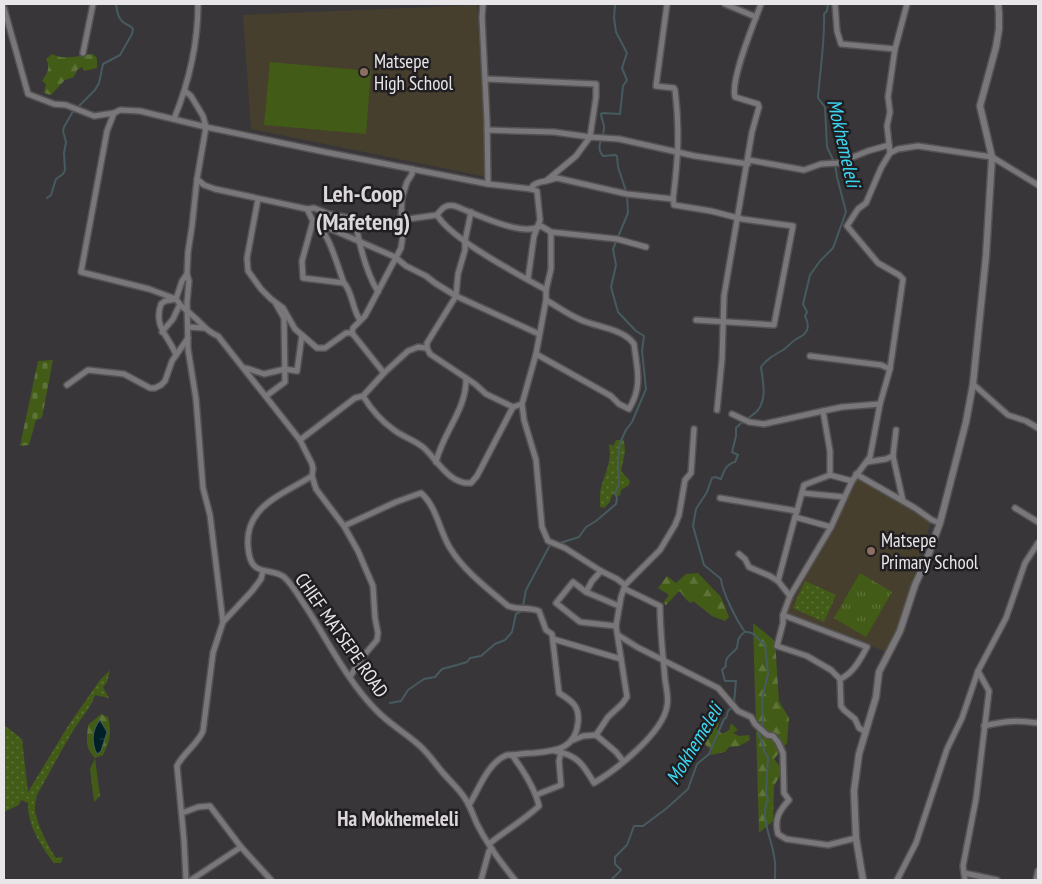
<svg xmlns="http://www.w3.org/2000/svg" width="1042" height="884" font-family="'PT Sans Narrow',sans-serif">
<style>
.education{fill:#463f2d}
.grass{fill:url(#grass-dots)}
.forest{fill:url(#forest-firs)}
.cemetery{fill:url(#cemetery-stones)}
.park{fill:url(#park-tufts)}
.pitch{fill:#425b16}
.water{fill:url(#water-ripples);stroke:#465b60}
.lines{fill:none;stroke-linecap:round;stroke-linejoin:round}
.stream{stroke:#465b60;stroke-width:2}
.minor-casing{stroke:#555254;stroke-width:8}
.tertiary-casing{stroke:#555254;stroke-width:9}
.minor{stroke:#7a777a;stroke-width:5}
.tertiary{stroke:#7a777a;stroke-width:6}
.education-dot{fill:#8d6e63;stroke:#201e20;stroke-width:2}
.labels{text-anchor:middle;stroke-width:5;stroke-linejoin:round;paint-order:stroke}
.poi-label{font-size:19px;fill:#e8e6e8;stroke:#201e20;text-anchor:start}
.street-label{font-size:19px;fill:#e8e6e8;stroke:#201e20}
.water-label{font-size:20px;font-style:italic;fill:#3cd9f7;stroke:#201e20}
.quarter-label{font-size:21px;font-weight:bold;fill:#dbd7da;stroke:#201e20}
.district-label{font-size:24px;font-weight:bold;fill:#dbd7da;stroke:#201e20}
</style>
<defs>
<pattern id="grass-dots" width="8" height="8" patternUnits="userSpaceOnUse" patternTransform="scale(1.25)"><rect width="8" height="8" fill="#425b16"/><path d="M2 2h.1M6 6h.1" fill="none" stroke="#5d7338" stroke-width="1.8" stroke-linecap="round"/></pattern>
<pattern id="forest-firs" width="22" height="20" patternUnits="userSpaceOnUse" patternTransform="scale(1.25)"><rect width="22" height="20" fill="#425b16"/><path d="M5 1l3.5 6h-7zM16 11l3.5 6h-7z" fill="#5d7338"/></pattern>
<pattern id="cemetery-stones" width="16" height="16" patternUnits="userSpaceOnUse" patternTransform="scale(1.25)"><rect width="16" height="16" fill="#425b16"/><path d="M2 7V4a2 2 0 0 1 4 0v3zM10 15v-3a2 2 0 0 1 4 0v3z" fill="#5d7338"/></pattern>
<pattern id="park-tufts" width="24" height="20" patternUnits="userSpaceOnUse" patternTransform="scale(1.25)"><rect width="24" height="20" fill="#425b16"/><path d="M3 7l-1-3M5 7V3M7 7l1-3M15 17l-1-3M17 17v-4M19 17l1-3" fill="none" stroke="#5d7338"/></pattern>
<pattern id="water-ripples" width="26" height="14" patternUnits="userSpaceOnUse" patternTransform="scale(1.25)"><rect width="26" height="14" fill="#001f26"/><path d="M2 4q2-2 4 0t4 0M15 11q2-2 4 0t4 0" fill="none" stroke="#254046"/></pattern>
</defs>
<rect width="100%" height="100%" fill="#393639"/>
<g class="education">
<path d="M477 5 487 177 251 129 243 15Z"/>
<path d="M858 477 931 522 896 632 886 652 786 613 804 577 835 525Z"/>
</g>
<g class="grass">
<path d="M616 440H624L625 452 621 471 630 481 629 485 621 490 620 496 612 495 610 502 604 508 600 507C600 503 600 490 601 488 605 473 612 462 609 446L610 444 613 446Z"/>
<path d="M805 581 836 595 824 622 793 608Z"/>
<path d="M110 670 107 682 103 687 109 698 95 695C91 708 80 719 73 731 60 752 49 774 37 795 36 799 35 803 35 807 35 821 48 846 56 858L63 857 61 863H54C41 846 27 824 28 803L21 800 19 805 4 812V725L22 739 28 792 68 726 100 680Z"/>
</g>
<g class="forest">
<path d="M52 54C64 61 80 55 93 54L97 58V68L84 71 82 67 77 70 74 77 65 80 51 95 44 93 46 84 42 81C47 73 51 68 46 59Z"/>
<path d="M698 573 721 597 729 617 725 621 712 616 693 601 691 603C685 600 684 595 679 591L666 605 663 603 669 595 658 588 667 576 676 583 686 574Z"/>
<path d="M753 623 775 641 779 701 789 718 787 743 774 759 783 770 774 786 773 821 759 833Z"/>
<path d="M101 714 108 717C112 733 110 740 103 755L95 758 100 796 94 802 90 769 95 758C84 747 87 739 88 725Z"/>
<path d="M721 715 717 730 723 734 729 730 731 723 738 730 733 733 739 736 749 735 750 740 739 746 729 747 725 752 710 755 712 751C709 748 705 745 704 742 699 730 710 716 721 715Z"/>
</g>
<path class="cemetery" d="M53 360 42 418 36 420 29 445 20 446 38 361Z"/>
<path class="park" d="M860 573 892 592 866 637 834 618Z"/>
<path class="pitch" d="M270 62 371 71 366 134 264 125Z"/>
<path class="water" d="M100 720 107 732 101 751 97 754C91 742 92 730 100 720Z"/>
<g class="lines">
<g class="stream">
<path d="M47 198 51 195 56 179 63 174 65 170 64 153 66 142 63 131 64 127 72 113 95 90 99 83 103 64 120 55 132 34 133 29C131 26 128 25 126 24 118 20 117 11 116 4"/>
<path d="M560 543 579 537 586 527 596 521 616 504 617 498 615 493 619 484 618 462 620 443 626 430 632 422 646 389 642 351 644 336 636 331 618 312 611 287 616 265 613 249 628 213 627 194 618 167 617 156 615 155 603 156C594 146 605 138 604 127 604 123 601 118 601 114L603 113 620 114 623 86 627 80 622 68 627 53 616 32 614 18 615 4"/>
<path d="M745 632C755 631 757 639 765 645L768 674 762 699 763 720 762 729 758 733 763 745 764 751 768 757 766 793 768 800C759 816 772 839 774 856 776 864 775 872 775 880"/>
<path d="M390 703 401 701 408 690 424 679 435 677 442 669 457 665 467 662 470 658 481 656 495 644 505 640 512 632 516 614 522 611 526 590 550 545H553"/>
<path d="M734 703 736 681H725L722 670 726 666C724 657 732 654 737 648 738 640 738 636 745 632 737 621 722 592 721 579L704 565 693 526 696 509 707 492 712 478 715 477 721 479C724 471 726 464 735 462L738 455 732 452 736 436V428C743 420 748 419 755 413 768 402 763 382 761 367 767 359 774 355 783 350 787 348 790 343 795 340 799 337 805 336 807 330 809 325 807 320 805 316L807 312 803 304 810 275 820 261 833 248 846 212 837 177 835 164 827 147 825 107 818 98C820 70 825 42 824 14L827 11 828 4"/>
<path d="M611 880 621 870 615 864V857L627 845 634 826H643L667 808 688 789 697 764 709 754 724 719 726 718 728 711 732 707"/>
</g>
<g class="minor-casing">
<g id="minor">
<path d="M667 4 656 86 674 88 675 90C680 130 678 160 673 199"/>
<path d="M725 4 756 17"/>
<path d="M835 4 837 31 841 44 895 49"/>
<path d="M4 8 28 94 54 104 66 105 94 116 114 113"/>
<path d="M83 53 93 4"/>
<path d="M486 79 596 84V97L590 137 554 132 487 130"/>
<path d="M185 91 191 96 203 116 206 127 197 179 192 226 188 252 187 274 189 281 187 302 188 349 196 399 203 488 210 515 223 622"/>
<path d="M174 119C189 82 198 44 198 4"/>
<path d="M890 153 898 149 918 146 992 157 1038 185"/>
<path d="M749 160 804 170 821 164 838 163 868 151 889 145"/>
<path d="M197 179 204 185 215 189 307 209 314 208 329 214 355 219C359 244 365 270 378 292"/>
<path d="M488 184 531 189C533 183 540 182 546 181"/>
<path d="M258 199 247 258 248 271 261 289 271 299 283 308 295 329 317 348H325L346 333H352L384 373"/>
<path d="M307 209 313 221 302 261 303 278 344 283C338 268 328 228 313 221"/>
<path d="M471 212 465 241V250L458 274 456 296 427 343V348L430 354 475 384 486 394 513 407 522 404 536 354 546 300V290L551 269V232"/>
<path d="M437 215C452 240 518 274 546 290"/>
<path d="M401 220 437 215C442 208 446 204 455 206 473 213 511 231 530 229 534 229 538 227 541 226L551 232 617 239 646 247"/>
<path d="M317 223 395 257 406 266 426 276 435 283 456 296 539 334"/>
<path d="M187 274 182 281 176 299 149 289 81 272 107 131 114 113 120 110 140 111 206 127 325 152 488 184 487 121 482 17 483 4"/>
<path d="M528 279 534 236 540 220 537 191 531 189"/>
<path d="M344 283C353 293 352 309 360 320"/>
<path d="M696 320 774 325 793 226 742 219 711 211 674 205 673 199 627 194 557 178 546 181 576 156 590 137 619 139 695 156 748 164"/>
<path d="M189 327 204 328"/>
<path d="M162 332 173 319 179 306"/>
<path d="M352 333 353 328 365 316 401 248 403 234 401 220 402 198 407 182 412 174V169"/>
<path d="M536 354 611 396 619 404 629 409C643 386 637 369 634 344 624 329 597 327 581 320 569 315 558 307 546 300"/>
<path d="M176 355C169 336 153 327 161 304L165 301 176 299C183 310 185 308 193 316 203 324 205 331 218 336L300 440 312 464 313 469 312 476C280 496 240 508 249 554 253 577 271 567 284 577 293 585 299 597 306 607 328 641 348 682 376 710 389 724 406 733 420 746 429 754 436 765 444 774 451 782 459 789 464 797 470 805 473 815 477 824 487 844 501 863 515 880"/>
<path d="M810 356 881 365 890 369"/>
<path d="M246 368 264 374 285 369 297 371 302 335"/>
<path d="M973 384 1008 415 1026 421 1038 428"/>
<path d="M67 385 88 370 124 374 150 388H155L161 385 165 381 172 361 188 338"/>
<path d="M266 396 285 382 284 318 276 304"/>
<path d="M363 396C371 409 381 421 394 430 403 437 415 440 424 448 438 461 450 485 471 483L477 476 513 407"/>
<path d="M522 404 524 420 536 460 542 527 548 541 565 548 601 571 617 579 625 585"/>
<path d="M717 410 722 359 724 296 752 132 759 107 758 104 735 97C730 80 754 23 761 4"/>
<path d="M732 414 749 422 764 424 823 411"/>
<path d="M300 440 355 398 363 396 384 373 408 351 418 347 427 348"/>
<path d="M893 456 903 501"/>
<path d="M436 462C443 432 467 409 466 378"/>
<path d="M867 462 886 459 893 456 896 430"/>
<path d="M856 474 915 508 932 520 940 523"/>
<path d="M312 476 316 489 344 526 396 502 421 493C437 507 439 530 450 548 464 571 487 588 508 606 519 610 529 607 539 611L546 630 552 634 559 693C572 701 580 706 578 723 575 749 556 751 534 753 525 753 516 755 507 755 488 762 479 789 469 805"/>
<path d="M852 481 830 475V451L823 411 842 407 880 404"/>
<path d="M802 493 844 497"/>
<path d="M720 498 797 511 795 517 831 527"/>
<path d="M1015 508 1038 522"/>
<path d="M797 511 804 485 830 475"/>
<path d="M344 526 358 551 373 586 375 618 378 633 377 640 360 660 350 677"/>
<path d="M739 554 745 559 749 567 770 576 778 581 790 596"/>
<path d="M778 581 795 517"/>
<path d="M586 592 592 581 601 571"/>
<path d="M783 615 867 647C861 658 853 674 840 679"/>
<path d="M616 626 580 622 556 603 573 582 586 592 619 606"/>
<path d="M618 635 637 647 718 688 738 711 751 717 755 724 767 735 773 736 778 742 783 753 784 793 789 800C779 811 774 819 778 834L786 839 828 845 856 838"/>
<path d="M553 639 621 659"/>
<path d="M984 726C1005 721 1017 720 1038 723"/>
<path d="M866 732 859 728 855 719 844 710 841 706 840 679 831 670 807 656 777 646 783 623V615L790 596 831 527 852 481 870 457 880 404 890 369 903 279 899 275 878 263 847 226 858 209 866 203 881 168 890 153 887 126 890 112 888 97 895 49 907 4"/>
<path d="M596 735 608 717 622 704 627 697 616 626 621 597 625 585 660 550 675 525 679 515 685 480 691 473 694 429"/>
<path d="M573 740 583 736 596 735 616 752 623 761"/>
<path d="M555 751C577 755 583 764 594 783 616 770 663 733 667 706 669 697 666 688 665 679 663 655 660 631 660 606L625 589"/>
<path d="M536 795 561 785 559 761 561 752"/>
<path d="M182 813 198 807 210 806 241 847 271 880"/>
<path d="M489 844C505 831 524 820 539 806 535 788 523 770 512 755"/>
<path d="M964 873 997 880"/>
<path d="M186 880 184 840 177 766C183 753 197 745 203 731L213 653 223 622 252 591 261 579 263 571"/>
<path d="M191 880 241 847"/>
<path d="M481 880 489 851 492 849"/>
<path d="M897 880 916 843 947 749 962 718 978 671 1006 618 1025 563 1038 543"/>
<path d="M965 880 963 866 976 799 989 691 978 671"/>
<path d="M1036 880 1038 871"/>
</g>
</g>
<g class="tertiary-casing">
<path id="tertiary" d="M863 880 856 838 854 791 859 754 876 697 879 672 900 631 915 585 928 556 940 523 966 422 973 384 986 256 992 157 980 106 996 47 999 29V13L998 4"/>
</g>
<use href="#minor" class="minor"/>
<use href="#tertiary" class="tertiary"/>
</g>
<g class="education-dot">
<circle cx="364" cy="72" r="5"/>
<circle cx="871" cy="551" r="5"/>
</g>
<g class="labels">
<g class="poi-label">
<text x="374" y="68">Matsepe<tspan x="374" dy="22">High School</tspan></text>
<text x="881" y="547">Matsepe<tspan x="881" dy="22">Primary School</tspan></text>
</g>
<g class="street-label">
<text transform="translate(342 635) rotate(55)" y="7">CHIEF MATSEPE ROAD</text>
</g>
<g class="water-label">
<text transform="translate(844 143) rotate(77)" y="7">Mokhemeleli</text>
<text transform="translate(694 744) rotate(-59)" y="7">Mokhemeleli</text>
</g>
<g class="quarter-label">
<text x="398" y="826">Ha Mokhemeleli</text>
</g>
<g class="district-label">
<text x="363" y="202">Leh-Coop<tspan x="363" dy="28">(Mafeteng)</tspan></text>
</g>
</g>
<rect width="1042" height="884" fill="none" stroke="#e8e6e8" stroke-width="10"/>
</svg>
